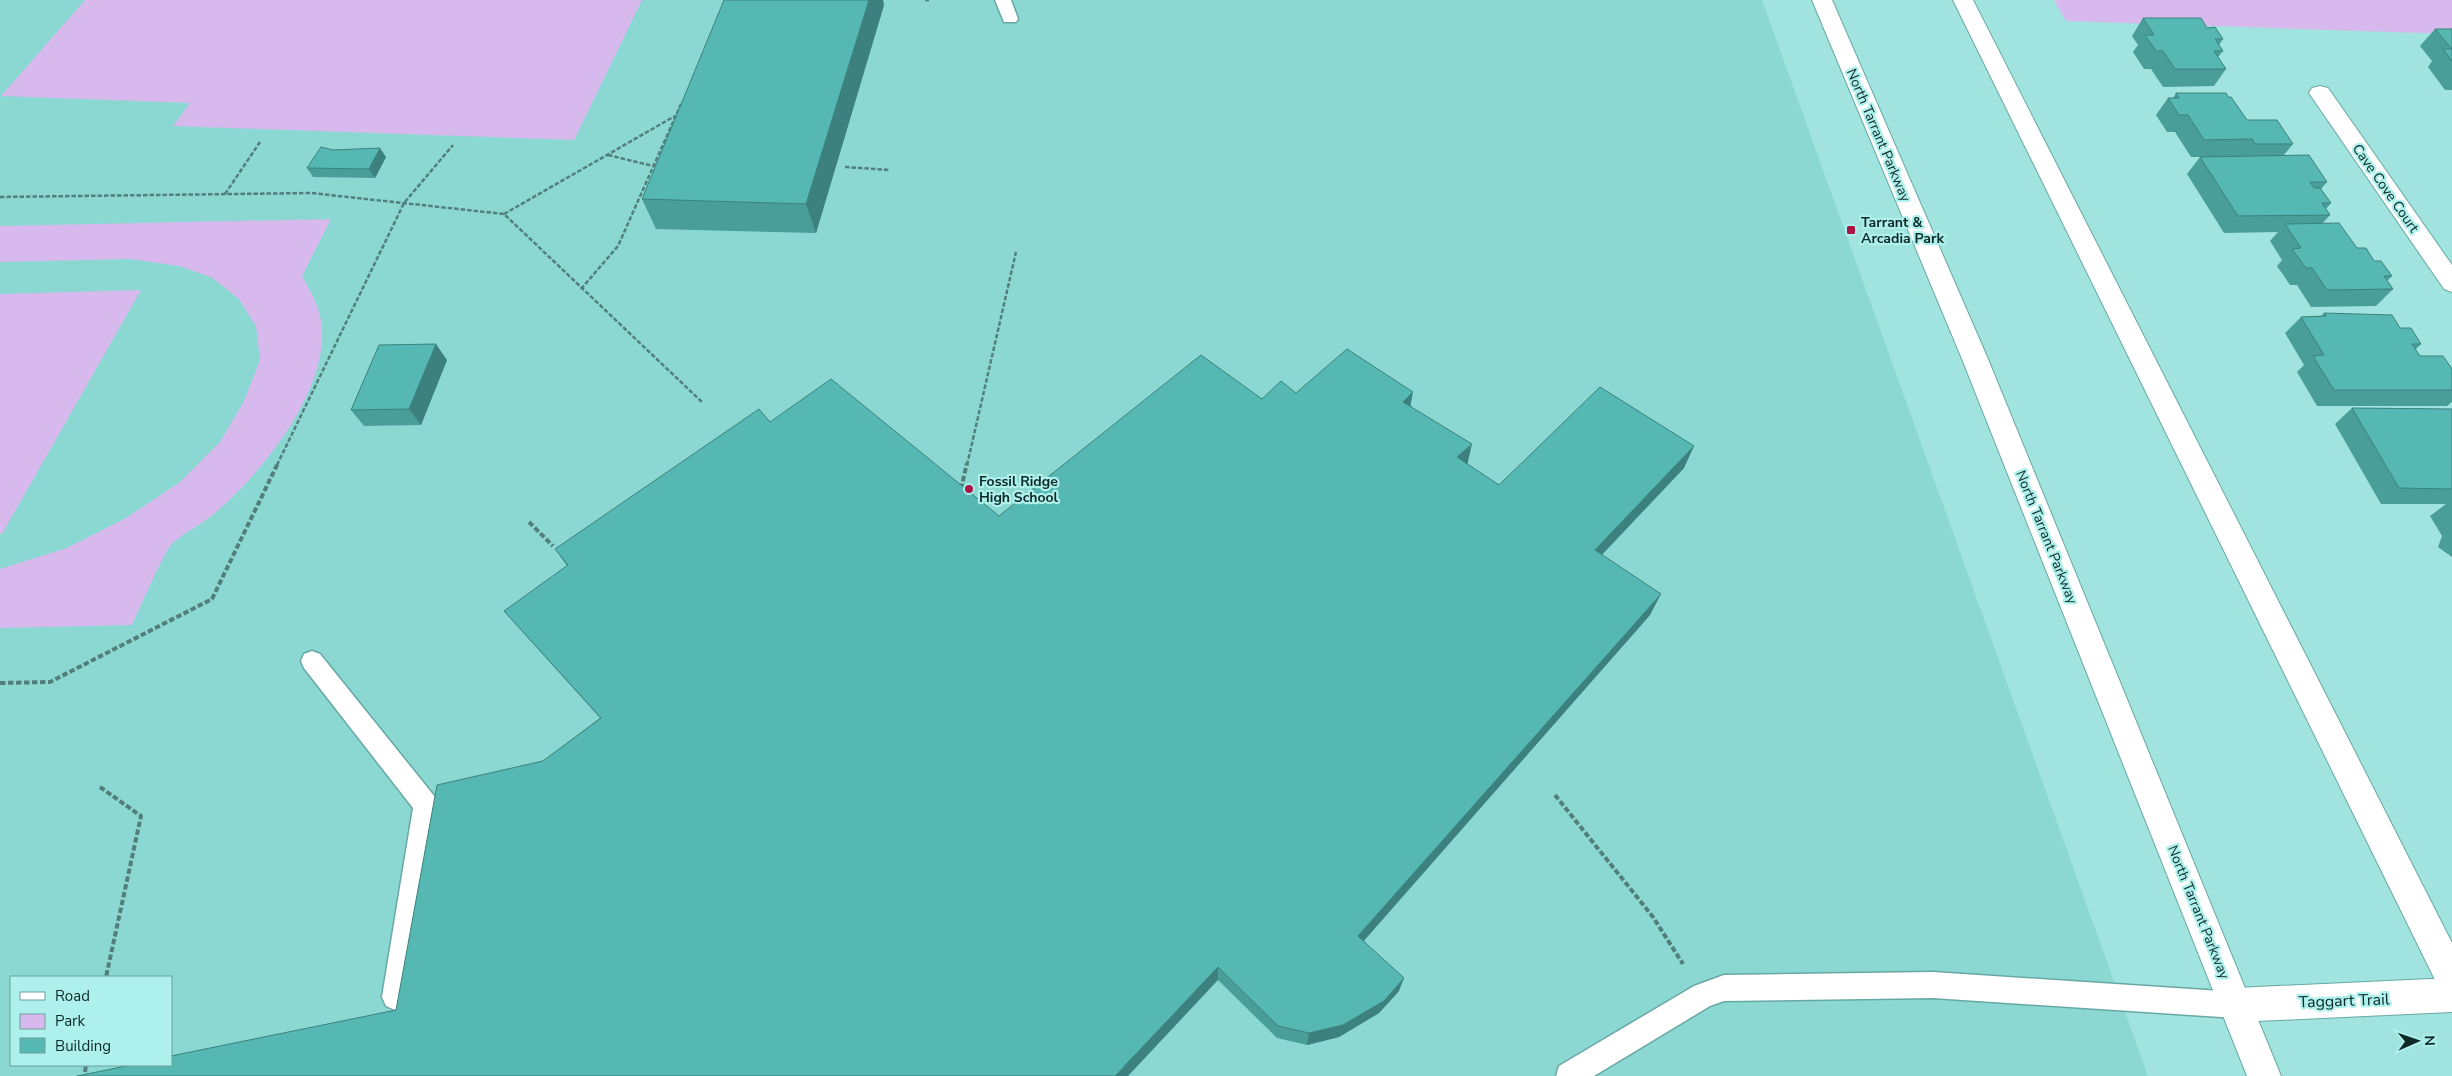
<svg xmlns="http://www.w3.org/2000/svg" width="2452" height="1076" font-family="'Nunito Sans',sans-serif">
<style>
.built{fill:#8bd8d3;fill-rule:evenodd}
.green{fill:#d7b9ee}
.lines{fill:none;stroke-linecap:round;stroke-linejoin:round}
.service-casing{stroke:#68a8a4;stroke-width:3}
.minor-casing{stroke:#68a8a4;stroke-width:2}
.primary-casing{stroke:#68a8a4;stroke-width:2}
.path-far1{stroke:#527f7c;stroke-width:2.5;stroke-dasharray:4.5 2;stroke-linecap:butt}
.path{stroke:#527f7c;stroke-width:4;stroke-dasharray:5.5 2.5;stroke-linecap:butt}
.service{fill:#fff;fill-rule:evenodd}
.minor{fill:#fff;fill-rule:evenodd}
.primary{fill:#fff;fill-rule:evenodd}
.wall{fill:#4a9e99}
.shaded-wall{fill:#3c817d}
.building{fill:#56b8b2;stroke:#3c817d}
.poi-dot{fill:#aa1545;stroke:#aef0eb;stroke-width:2}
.labels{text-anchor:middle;stroke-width:4.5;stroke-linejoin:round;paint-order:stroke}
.street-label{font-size:14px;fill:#0e2928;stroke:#aef0eb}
.poi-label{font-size:14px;font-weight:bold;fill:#0e2928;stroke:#aef0eb;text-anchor:start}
.near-street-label{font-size:16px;fill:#0e2928;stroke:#aef0eb}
</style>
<rect width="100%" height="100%" fill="#a1e3de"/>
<path class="built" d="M0 0H1762L2148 1076H0ZM11 977H171V1065H11Z"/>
<g class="green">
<path d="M85 0H642L574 140 173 126 190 103 1 96Z"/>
<path d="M2054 0H2452V34L2066 21Z"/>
<path d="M331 219 302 276C312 294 321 309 322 329 326 393 262 473 216 512 203 524 186 531 173 543 164 551 139 610 132 625L0 628V569L67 548 126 518 179 483 220 442 244 401 260 360 256 326 238 298 211 277 179 266 130 259 0 262V226Z"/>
<path d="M141 290 2 534H0V294Z"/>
</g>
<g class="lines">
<g class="service-casing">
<g id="service">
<path d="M995 0H1011L1018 19 1016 22H1004Z"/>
<path d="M312 651 320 654 435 797 438 805 408 997 404 1006 395 1010 386 1006 382 997 413 808 304 668 301 661 304 654Z"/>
<path d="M1933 972 2236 992 2245 996 2249 1005 2245 1014 2236 1018 1933 998 1724 1001 1710 1006 1594 1076H1556L1559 1066 1694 986 1724 975Z"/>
</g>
</g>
<g class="minor-casing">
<g id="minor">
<path d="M2320 86 2328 88 2452 265V292L2444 289 2309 93 2312 88Z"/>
<path d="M2452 978V1012L2236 1022 2224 1017 2219 1005 2224 993 2236 988Z"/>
</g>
</g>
<g class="primary-casing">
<g id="primary">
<path d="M1812 0H1832L1988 359 2281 1076H2247L1962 359Z"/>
<path d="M1953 0H1973L2452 943V995L2440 990Z"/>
</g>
</g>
<g class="path-far1">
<path d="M925 0H929"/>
<path d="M608 155 653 166"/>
<path d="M845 167 890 170"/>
<path d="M225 194 260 142"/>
<path d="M0 197 311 193 504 214 702 402"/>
<path d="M504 214 675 116"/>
<path d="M581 289 618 246 681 104"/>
<path d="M277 465 404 203 453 145"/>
<path d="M967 465 1016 252"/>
</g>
<g class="path">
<path d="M961 489 967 463"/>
<path d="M529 522 553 546"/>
<path d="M0 683 50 682 212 599 278 463"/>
<path d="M100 787 141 816 106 977"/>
<path d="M1555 795 1653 917 1683 964"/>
<path d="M85 1072 86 1065"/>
</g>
<use href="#service" class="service"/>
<use href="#minor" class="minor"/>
<use href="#primary" class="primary"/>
</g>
<g class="wall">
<path d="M884 5 816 233 656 229 642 199Z"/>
<path d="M2143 18 2207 28 2223 39 2219 45 2223 51 2218 57 2226 69 2214 86 2163 87 2151 69H2144L2133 52 2138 45 2132 36Z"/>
<path d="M2435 29H2452V90H2445L2428 67 2432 61 2420 46Z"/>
<path d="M2176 93 2228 97 2247 120 2293 144 2283 156 2327 182 2321 189 2331 203 2326 209 2330 215 2322 224 2374 261 2392 276 2387 281 2393 289 2376 306 2311 307 2297 285H2290L2277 266 2282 260 2270 241 2278 232 2224 233 2187 174 2200 157H2226H2191L2175 132H2167L2156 115 2168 98H2173Z"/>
<path d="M333 150 386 157 375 178 313 177 307 168Z"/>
<path d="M2324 313 2400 328 2421 344 2415 350 2420 356 2452 390V402L2447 406H2317L2297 372 2304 365 2285 333 2301 317 2321 316Z"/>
<path d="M447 360 421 425 364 426 351 410Z"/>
<path d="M1262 399 1411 406 1467 464 1499 485 1684 468 1602 555 1650 615 1363 941 1399 991 1379 1013 1339 1037 1307 1045 1277 1038 1218 980 396 1010 543 761 600 718 504 611 567 566 555 549 770 422 999 516Z"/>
<path d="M2352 408 2452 409V557L2438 547 2442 536 2430 516 2446 504H2381L2335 424Z"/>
</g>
<g class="shaded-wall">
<path d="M869 0H883L884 5 816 233 806 204Z"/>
<path d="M380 148 386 157 375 178 369 169Z"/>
<path d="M436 344 447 360 421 425 409 409Z"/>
<path d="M1413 392 1409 414 1403 402Z"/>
<path d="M1472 444 1467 466 1457 457Z"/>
<path d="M1694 446 1684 468 1586 571 1595 550Z"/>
<path d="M1661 594 1650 615 1355 951 1358 936Z"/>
<path d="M1218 967V980L1128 1076H1115Z"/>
<path d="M1404 978 1399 991 1379 1013 1339 1037 1307 1045 1309 1033Z"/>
</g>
<g class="building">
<path d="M724 0H869L806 204 642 199Z"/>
<path d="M2143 18H2201L2207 28 2215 27 2223 39H2215L2223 51H2214L2226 69H2175L2163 51H2156L2145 35H2154Z"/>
<path d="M2435 29H2452V61L2443 49H2452Z"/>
<path d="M2176 93H2226L2228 97H2231L2247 120H2277L2293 144H2255L2252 139 2204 140 2188 115H2179L2168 98H2179Z"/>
<path d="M321 147 333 150 380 148 369 169 307 168Z"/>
<path d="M2309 155 2327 182H2310L2314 188H2320L2331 203H2322L2330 215 2238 216 2200 157Z"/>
<path d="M2339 223 2357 248H2366L2374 261H2381L2392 276H2384L2393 289 2327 290 2312 268H2306L2292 249 2301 248 2285 224Z"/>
<path d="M2324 313 2392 315 2400 328H2411L2421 344H2412L2420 356H2443L2452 369V390H2334L2313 356 2324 355 2301 317 2326 316Z"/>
<path d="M436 344 409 409 351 410 379 345Z"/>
<path d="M1347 349 1413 392 1403 402 1472 444 1457 457 1499 485 1600 387 1694 446 1595 550 1661 594 1358 936 1404 978 1384 1001 1343 1025 1309 1033 1278 1026 1218 967 1115 1076H77L131 1065H171V1056L396 1010 437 785 543 761 601 718 504 611 568 565 555 549 759 409 770 422 831 379 999 516 1201 355 1262 399 1281 381 1296 393Z"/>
<path d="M2352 408 2452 409V489L2399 488Z"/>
</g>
<g class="poi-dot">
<rect x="1846" y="225" width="10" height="10" rx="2.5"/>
<circle cx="969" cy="489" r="5"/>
</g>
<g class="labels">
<g class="street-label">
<text transform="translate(1879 135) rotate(67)" y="5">North Tarrant Parkway</text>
<text transform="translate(2386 188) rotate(55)" y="5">Cave Cove Court</text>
<text transform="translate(2047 537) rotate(68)" y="5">North Tarrant Parkway</text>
<text transform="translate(2199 912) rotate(68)" y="5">North Tarrant Parkway</text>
</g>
<g class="poi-label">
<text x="1861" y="227">Tarrant &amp;<tspan x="1861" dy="16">Arcadia Park</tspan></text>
<text x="979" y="486">Fossil Ridge<tspan x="979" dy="16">High School</tspan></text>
</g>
<g class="near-street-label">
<text transform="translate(2344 1000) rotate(-2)" y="6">Taggart Trail</text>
</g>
</g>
<rect x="10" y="976" width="162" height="90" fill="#aef0eb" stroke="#6ea09d"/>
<rect x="20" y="992" width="25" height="8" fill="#ffffff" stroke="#6ea09d"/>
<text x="55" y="1001" font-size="15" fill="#0e2928">Road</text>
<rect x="20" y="1014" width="25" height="15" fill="#d7b9ee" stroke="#6ea09d"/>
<text x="55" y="1026" font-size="15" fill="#0e2928">Park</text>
<rect x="20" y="1038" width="25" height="15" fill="#56b8b2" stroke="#6ea09d"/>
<text x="55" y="1051" font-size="15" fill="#0e2928">Building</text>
<g transform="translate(2417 1041) rotate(88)" stroke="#aef0eb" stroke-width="4" paint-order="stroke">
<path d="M0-4L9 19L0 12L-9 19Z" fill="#0e2928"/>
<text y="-8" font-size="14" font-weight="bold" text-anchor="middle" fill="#0e2928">N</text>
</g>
</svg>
